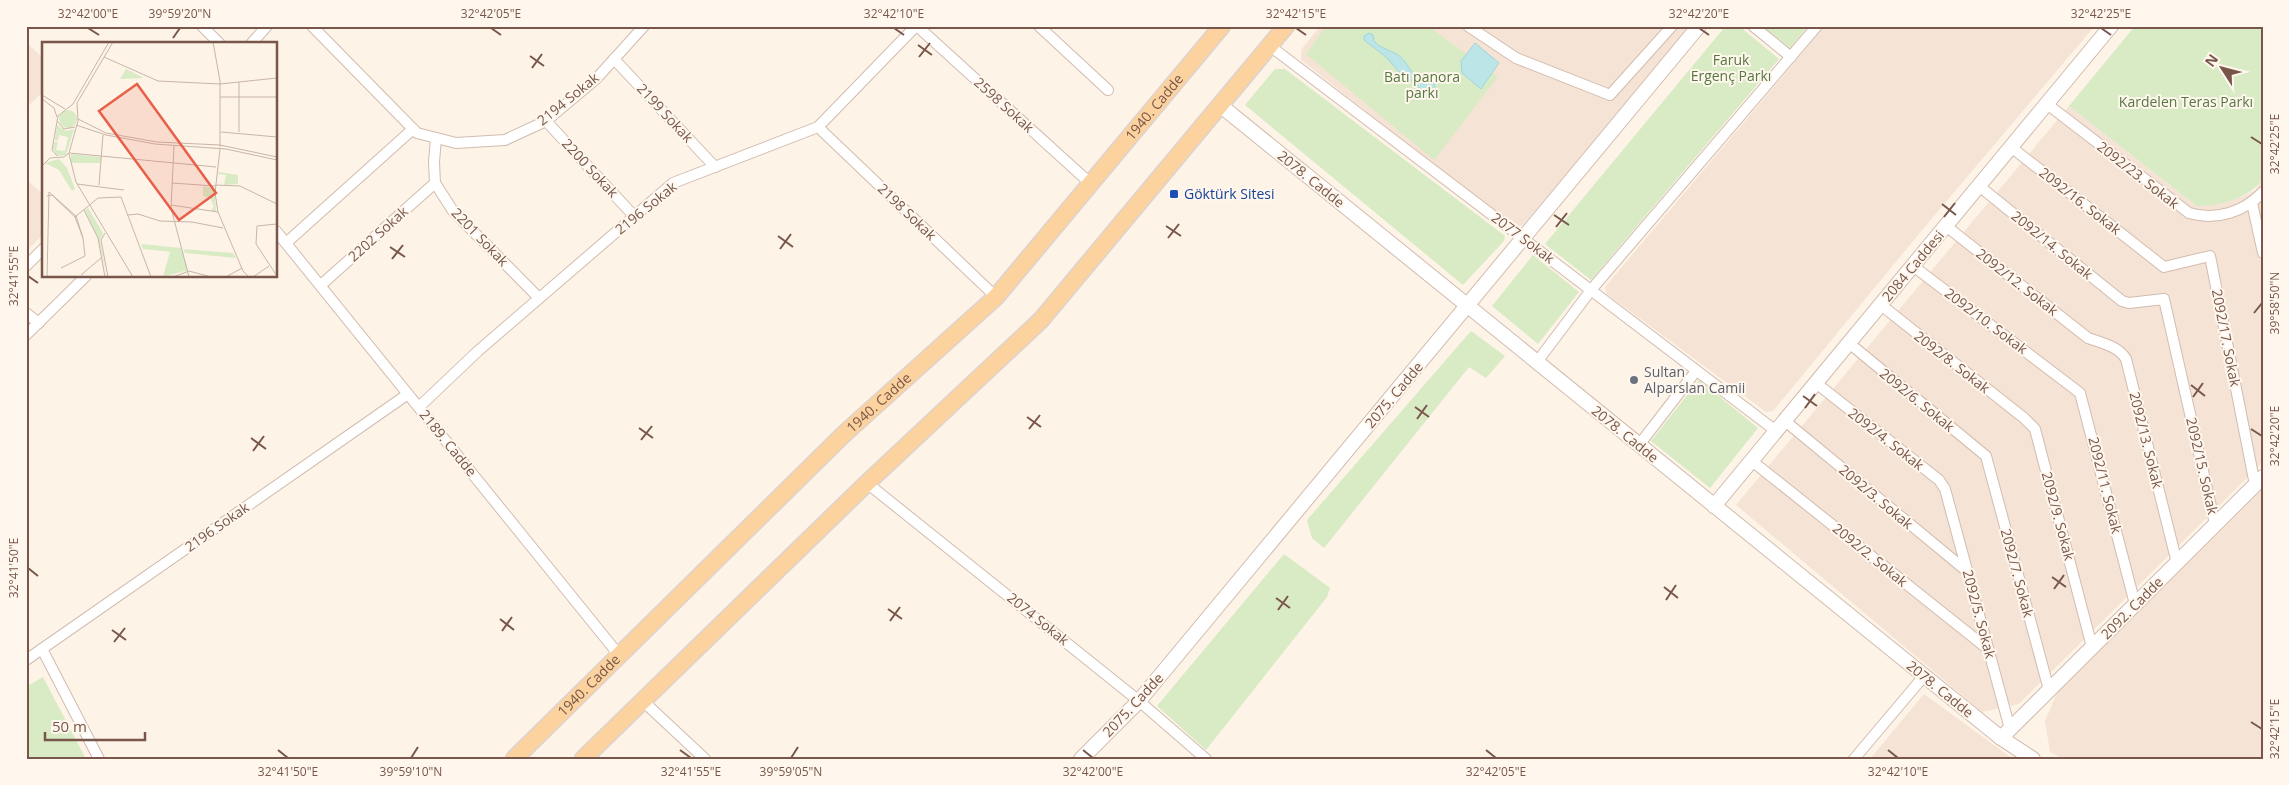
<svg xmlns="http://www.w3.org/2000/svg" width="2289" height="785" font-family="'Open Sans',sans-serif">
<style>
.residential{fill:#f5e4d5}
.green{fill:#d8ebc5}
.water{fill:#bbe5e7;stroke:#a1d6da}
.lines{fill:none;stroke-linecap:round;stroke-linejoin:round}
.minor-casing{stroke:#d2bcaf;stroke-width:12}
.tertiary-casing{stroke:#d2bcaf;stroke-width:16}
.primary-casing{stroke:#dcd3d0;stroke-width:19}
.minor{stroke:#fff;stroke-width:10}
.tertiary{stroke:#fff;stroke-width:14}
.primary{stroke:#fcd29f;stroke-width:16}
.ticks{fill:none;stroke:#78574a;stroke-width:2}
.transit-dot{fill:#1a4fb4;stroke:#fff7ee;stroke-width:2}
.worship-dot{fill:#6b7280;stroke:#fff7ee;stroke-width:2}
.labels{text-anchor:middle;stroke-width:4;stroke-linejoin:round;paint-order:stroke}
.park-label{font-size:14px;fill:#55783f;stroke:#fff7ee}
.street-label{font-size:14px;fill:#78574a;stroke:#fff7ee}
.transit-label{font-size:14px;fill:#164399;stroke:#fff7ee;text-anchor:start}
.worship-label{font-size:14px;fill:#5b616d;stroke:#fff7ee;text-anchor:start}
.inset-road{fill:none;stroke:#c8b5a8;stroke-width:1}
.view{fill:#e9604a;fill-opacity:0.15;stroke:#e9604a;stroke-width:2.5}
.inset-edge{fill:none;stroke:#78574a;stroke-width:2.5}
.neatline{fill:none;stroke:#78574a;stroke-width:2}
.ticks-label{font-size:12px;text-anchor:middle;fill:#78574a}
</style>
<rect width="100%" height="100%" fill="#fdf3e7"/>
<g class="residential">
<path d="M1320 26H1692L1523 225 1517 227 1512 226 1301 60V50Z"/>
<path d="M1825 26 2093 28 1918 235 1773 411 1766 412 1607 294 1605 287Z"/>
<path d="M26 42 44 59V91L26 108Z"/>
<path d="M2069 106 2197 206 2242 197 2255 190 2263 180V462L2019 704 1982 712 1736 505Z"/>
<path d="M26 179 44 195V234L26 251Z"/>
<path d="M2263 489V759H2063L2050 752 2045 721 2057 693Z"/>
<path d="M1924 694 2013 759H1870Z"/>
</g>
<g class="green">
<path d="M1326 26H1428L1498 77 1434 160 1306 54Z"/>
<path d="M1722 26H1739L1779 59 1591 280 1545 244 1724 28Z"/>
<path d="M1762 26H1808L1790 48Z"/>
<path d="M2135 26H2256L2263 31V180C2248 198 2220 206 2197 206L2069 106Z"/>
<path d="M1275 69H1285L1505 236 1504 241 1463 285 1245 105Z"/>
<path d="M1533 255 1579 292 1538 344 1492 306Z"/>
<path d="M1471 331 1505 356 1486 378 1469 367 1324 548 1312 538 1307 520Z"/>
<path d="M1699 380 1758 428 1710 488 1651 441Z"/>
<path d="M1284 554 1330 588 1327 597 1206 750 1157 706Z"/>
<path d="M43 677 86 759H26V687Z"/>
</g>
<g class="water">
<path d="M1369 33 1373 35 1374 41C1380 48 1390 50 1398 55 1412 65 1409 80 1431 79L1435 85 1431 93 1426 95 1416 84 1399 72 1386 57 1364 40V36Z"/>
<path d="M1475 43 1499 63 1481 89 1462 73 1461 61Z"/>
</g>
<g class="lines">
<g class="minor-casing">
<g id="minor">
<path d="M202 26 220 44"/>
<path d="M312 26 417 133 456 143 505 140 546 121 596 79 644 26"/>
<path d="M917 26 1091 184"/>
<path d="M1039 26 1108 90"/>
<path d="M1468 26 1516 58 1610 95 1672 26"/>
<path d="M1753 26 1791 57"/>
<path d="M251 44 267 26"/>
<path d="M1270 46 1776 431"/>
<path d="M614 59 715 167"/>
<path d="M2047 104 2189 213C2216 221 2244 212 2263 192"/>
<path d="M546 121 634 216"/>
<path d="M818 127 996 297"/>
<path d="M436 138 434 162 435 183 453 211 539 298"/>
<path d="M2011 147 2164 267 2210 256 2255 485"/>
<path d="M1979 186 2122 301 2129 303 2164 299 2215 524"/>
<path d="M2252 203 2263 253"/>
<path d="M1946 226 2088 338C2102 343 2118 346 2126 359L2177 563"/>
<path d="M276 231 619 655"/>
<path d="M286 243 413 129"/>
<path d="M26 266 44 248"/>
<path d="M1913 266 2080 393 2135 604"/>
<path d="M321 285 435 183"/>
<path d="M1881 305 2024 418 2035 429 2092 647"/>
<path d="M26 313 39 323"/>
<path d="M26 335 86 276"/>
<path d="M1849 343 1986 456 2049 690"/>
<path d="M1537 362 1591 290 1817 26"/>
<path d="M1816 383 1939 480 1945 489 2010 729"/>
<path d="M419 407 478 351 673 183 818 127 916 26"/>
<path d="M1785 421 1968 572"/>
<path d="M1639 445 1696 371"/>
<path d="M1752 461 1988 649"/>
<path d="M867 483 1139 701 1206 759"/>
<path d="M42 649 99 759"/>
<path d="M26 660 408 394"/>
<path d="M643 701 705 759"/>
<path d="M1854 759 1924 676"/>
</g>
</g>
<g class="tertiary-casing">
<g id="tertiary">
<path d="M1220 105 2001 738 2033 759"/>
<path d="M1714 506 2111 26"/>
<path d="M2001 738 2263 477"/>
<path d="M1081 759 1139 701 1699 26"/>
</g>
</g>
<g class="primary-casing">
<g id="primary">
<path id="s1" d="M514 759 844 434 996 297 1222 26"/>
<path d="M583 759 867 483 1041 320 1286 26"/>
</g>
</g>
<use href="#minor" class="minor"/>
<use href="#tertiary" class="tertiary"/>
<use href="#primary" class="primary"/>
</g>
<path class="ticks" d="M88 28 99 35M491 28 501 35M894 28 904 35M1296 28 1306 35M1699 28 1709 35M2101 28 2111 35M173 38 180 28M918 45 932 55M530 56 544 66M919 57 930 43M532 68 542 54M2251 137 2262 144M1942 204 1956 215M1554 215 1569 225M1944 217 1955 203M1166 226 1181 236M1556 227 1567 213M778 236 793 247M1168 238 1179 224M390 247 405 257M780 249 791 234M392 259 403 245M28 276 38 283M2254 313 2262 303M2191 385 2205 396M1803 396 1817 406M2193 397 2203 383M1415 407 1429 417M1805 408 1815 394M1027 417 1041 427M1417 419 1427 405M639 428 653 438M1029 429 1040 415M2251 429 2262 436M251 438 266 449M641 440 652 426M253 451 264 436M28 568 38 576M2052 577 2066 587M1664 587 1678 598M2054 589 2064 575M1276 598 1290 608M1666 600 1676 585M888 609 902 619M1278 610 1288 596M500 619 514 630M890 621 900 607M112 630 126 640M502 631 512 617M114 642 125 628M2251 722 2262 729M278 750 288 758M680 750 691 758M1083 750 1093 758M1486 750 1496 758M1888 750 1898 758M411 758 418 747M791 758 798 747"/>
<rect class="transit-dot" x="1169" y="189" width="10" height="10" rx="2.5"/>
<circle class="worship-dot" cx="1634" cy="380" r="5"/>
<g class="labels">
<g class="park-label">
<text x="1731" y="65">Faruk<tspan x="1731" dy="16">Ergenç Parkı</tspan></text>
<text x="1422" y="82">Batı panora<tspan x="1422" dy="16">parkı</tspan></text>
<text x="2186" y="107">Kardelen Teras Parkı</text>
</g>
<g class="street-label">
<text transform="translate(568 99) rotate(-39)" y="5">2194 Sokak</text>
<text transform="translate(1004 105) rotate(42)" y="5">2598 Sokak</text>
<text dy="5" stroke="none"><textPath href="#s1" startOffset="915">1940. Cadde</textPath></text>
<text transform="translate(665 113) rotate(47)" y="5">2199 Sokak</text>
<text transform="translate(590 168) rotate(47)" y="5">2200 Sokak</text>
<text transform="translate(2138 175) rotate(38)" y="5">2092/23. Sokak</text>
<text transform="translate(1311 179) rotate(39)" y="5">2078. Cadde</text>
<text transform="translate(2080 201) rotate(38)" y="5">2092/16. Sokak</text>
<text transform="translate(646 208) rotate(-39)" y="5">2196 Sokak</text>
<text transform="translate(907 212) rotate(44)" y="5">2198 Sokak</text>
<text transform="translate(378 234) rotate(-42)" y="5">2202 Sokak</text>
<text transform="translate(480 237) rotate(46)" y="5">2201 Sokak</text>
<text transform="translate(1523 238) rotate(37)" y="5">2077 Sokak</text>
<text transform="translate(2052 245) rotate(39)" y="5">2092/14. Sokak</text>
<text transform="translate(1913 266) rotate(-50)" y="5">2084 Caddesi</text>
<text transform="translate(2017 282) rotate(38)" y="5">2092/12. Sokak</text>
<text transform="translate(1986 321) rotate(37)" y="5">2092/10. Sokak</text>
<text transform="translate(2226 338) rotate(79)" y="5">2092/17. Sokak</text>
<text transform="translate(1952 362) rotate(38)" y="5">2092/8. Sokak</text>
<text transform="translate(1394 395) rotate(-50)" y="5">2075. Cadde</text>
<text transform="translate(1917 400) rotate(39)" y="5">2092/6. Sokak</text>
<text dy="5" stroke="none"><textPath href="#s1" startOffset="510">1940. Cadde</textPath></text>
<text transform="translate(1625 434) rotate(39)" y="5">2078. Cadde</text>
<text transform="translate(1886 439) rotate(38)" y="5">2092/4. Sokak</text>
<text transform="translate(2146 440) rotate(76)" y="5">2092/13. Sokak</text>
<text transform="translate(448 443) rotate(51)" y="5">2189. Cadde</text>
<text transform="translate(2202 466) rotate(77)" y="5">2092/15. Sokak</text>
<text transform="translate(2105 485) rotate(76)" y="5">2092/11. Sokak</text>
<text transform="translate(1876 497) rotate(40)" y="5">2092/3. Sokak</text>
<text transform="translate(2058 516) rotate(75)" y="5">2092/9. Sokak</text>
<text transform="translate(217 527) rotate(-35)" y="5">2196 Sokak</text>
<text transform="translate(1870 555) rotate(39)" y="5">2092/2. Sokak</text>
<text transform="translate(2017 573) rotate(75)" y="5">2092/7. Sokak</text>
<text transform="translate(2132 608) rotate(-45)" y="5">2092. Cadde</text>
<text transform="translate(1979 614) rotate(75)" y="5">2092/5. Sokak</text>
<text transform="translate(1038 619) rotate(39)" y="5">2074 Sokak</text>
<text dy="5" stroke="none"><textPath href="#s1" startOffset="105">1940. Cadde</textPath></text>
<text transform="translate(1940 689) rotate(39)" y="5">2078. Cadde</text>
<text transform="translate(1133 705) rotate(-47)" y="5">2075. Cadde</text>
</g>
<g class="transit-label">
<text x="1184" y="199">Göktürk Sitesi</text>
</g>
<g class="worship-label">
<text x="1644" y="377">Sultan<tspan x="1644" dy="16">Alparslan Camii</tspan></text>
</g>
</g>
<g transform="translate(42 42)">
<rect width="235" height="235" fill="#fdf3e7"/>
<path d="M84 27 100 35 101 36 78 37ZM17 77a9 9 0 1 1 18 0a9 9 0 1 1-18 0ZM15 83 24 89 32 87 24 113 15 114 11 107 12 100H16L14 108 23 109 26 95 17 93 16 99 13 98ZM29 112 59 115 58 121H29ZM17 117 25 126 33 147 30 149 17 128 3 121ZM177 130 196 133V142L182 143 184 133 176 132ZM161 144 172 146 174 169H169L172 164 168 156 161 154ZM46 166 61 191 58 198 65 235 56 196 43 168ZM99 202 139 206 140 211 101 207ZM141 207 191 211 194 216 143 211ZM128 210 141 211 146 228 121 235Z" fill="#d8ebc5"/>
<path class="inset-road" d="M171 0 178 39V105M62 15 116 39 178 42 235 36M0 53 23 67M178 55H235M0 57 12 66 15 75M36 77 64 91 115 100 178 103 235 115M15 79 22 87 33 85M34 83 64 93 113 102 184 107 235 118M179 90 235 95M197 90V40M132 104 129 166 147 235M178 107 173 151 176 170 201 229 207 235M27 111 59 114M27 112 34 140 91 235M15 114 10 108 16 74 31 62 67 0M59 114 174 125M0 124 8 116 22 115 27 111 36 79 35 61 71 0M130 141 173 144M35 142 82 148M57 143 61 93M173 143 198 144 235 162M5 154 10 153 33 175 41 196 34 174 7 150M129 163 176 170M42 168 56 196 63 235M85 173 96 172 118 179 150 180 181 186M33 175 56 156 79 155 109 235M235 182 215 184 214 202 235 234M63 191 59 198 66 235M19 226 43 214 41 196M39 233 59 216M5 235 7 150M131 235 147 229 169 235M184 235 200 226M211 235 227 224"/>
<path class="view" d="M95 42 174 151 137 178 57 69Z"/>
<rect width="235" height="235" class="inset-edge"/>
</g>
<rect width="2289" height="785" fill="none" stroke="#fff7ee" stroke-width="55"/>
<g transform="translate(2222 68) rotate(306)" stroke="#fff7ee" stroke-width="4" paint-order="stroke">
<path d="M0-4L9 19L0 12L-9 19Z" fill="#78574a"/>
<text y="-8" font-size="14" font-weight="bold" text-anchor="middle" fill="#78574a">N</text>
</g>
<path d="M45 732v8h100v-8" fill="none" stroke="#78574a" stroke-width="2.5"/>
<text x="52" y="732" font-size="15" fill="#78574a" stroke="#fff7ee" stroke-width="4" paint-order="stroke">50 m</text>
<rect x="28" y="28" width="2234" height="730" class="neatline"/>
<g class="ticks-label">
<text x="88" y="18">32°42'00"E</text>
<text x="180" y="18">39°59'20"N</text>
<text x="491" y="18">32°42'05"E</text>
<text x="894" y="18">32°42'10"E</text>
<text x="1296" y="18">32°42'15"E</text>
<text x="1699" y="18">32°42'20"E</text>
<text x="2101" y="18">32°42'25"E</text>
<text transform="translate(2275 144) rotate(-90)" y="4">32°42'25"E</text>
<text transform="translate(14 276) rotate(-90)" y="4">32°41'55"E</text>
<text transform="translate(2275 303) rotate(-90)" y="4">39°58'50"N</text>
<text transform="translate(2275 436) rotate(-90)" y="4">32°42'20"E</text>
<text transform="translate(14 568) rotate(-90)" y="4">32°41'50"E</text>
<text transform="translate(2275 729) rotate(-90)" y="4">32°42'15"E</text>
<text x="288" y="776">32°41'50"E</text>
<text x="411" y="776">39°59'10"N</text>
<text x="691" y="776">32°41'55"E</text>
<text x="791" y="776">39°59'05"N</text>
<text x="1093" y="776">32°42'00"E</text>
<text x="1496" y="776">32°42'05"E</text>
<text x="1898" y="776">32°42'10"E</text>
</g>
</svg>
